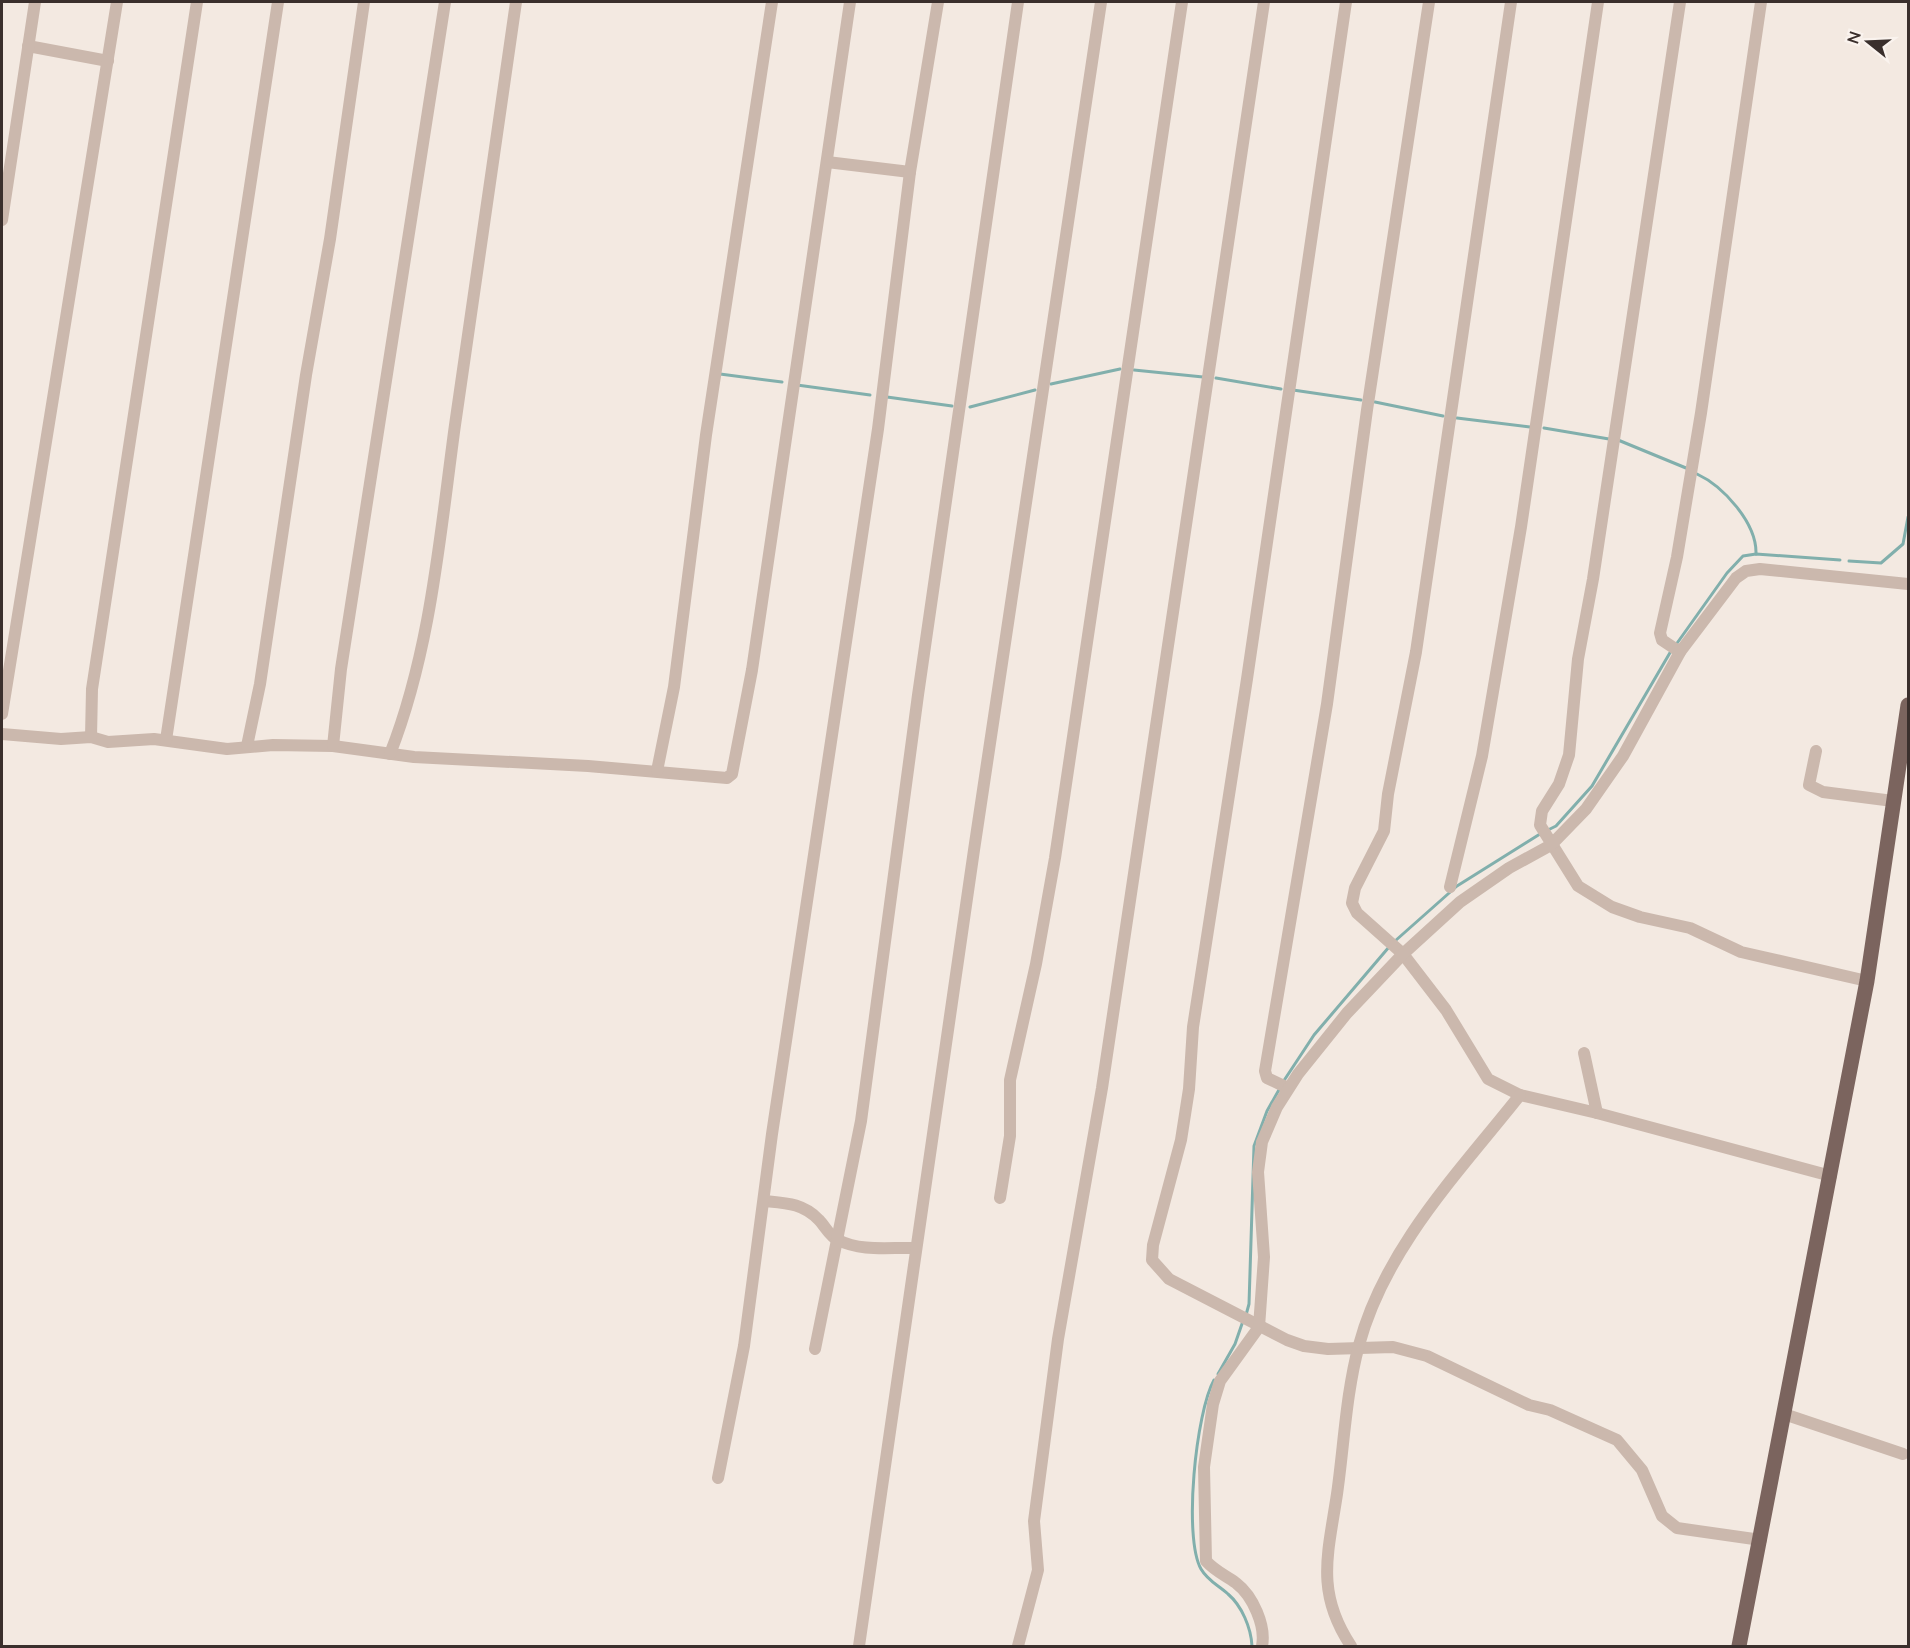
<svg xmlns="http://www.w3.org/2000/svg" width="1910" height="1648" font-family="Mulish,sans-serif">
<style>
.lines{fill:none;stroke-linecap:round;stroke-linejoin:round}
.stream{stroke:#81afac;stroke-width:3}
.minor{stroke:#cbb8ad;stroke-width:12}
.major{stroke:#7b645e;stroke-width:15}
</style>
<rect width="100%" height="100%" fill="#f3e9e1"/>
<g class="lines">
<g class="stream">
<path d="M1134 370 1203 377"/>
<path d="M720 374 782 382"/>
<path d="M1216 378 1281 389"/>
<path d="M1051 384 1120 369"/>
<path d="M797 385 870 395"/>
<path d="M1293 390 1361 400"/>
<path d="M887 397 952 406"/>
<path d="M1375 402 1443 416"/>
<path d="M970 407 1035 390"/>
<path d="M1457 418 1530 427"/>
<path d="M1544 428 1609 439"/>
<path d="M1618 440 1686 468"/>
<path d="M1697 474C1723 486 1757 523 1756 554"/>
<path d="M1849 561 1881 563 1903 544 1908 517"/>
<path d="M1675 646 1727 573 1743 556 1756 554 1840 560"/>
<path d="M1546 831 1556 826 1592 786 1671 651"/>
<path d="M1395 941 1457 886 1540 834"/>
<path d="M1283 1082 1314 1035 1389 947"/>
<path d="M1246 1315 1249 1304 1254 1146 1267 1111 1280 1088"/>
<path d="M1218 1374 1235 1344 1243 1321"/>
<path d="M1214 1380C1196 1412 1183 1537 1201 1569 1208 1581 1218 1585 1228 1594 1242 1606 1251 1628 1252 1646"/>
</g>
<g class="minor">
<path d="M1346 2 1247 679 1193 1027 1189 1089 1181 1140 1153 1245 1152 1260 1169 1279 1287 1340 1304 1346 1328 1349 1393 1347 1427 1356 1529 1405 1550 1410 1617 1440 1642 1470 1662 1516 1677 1528 1761 1540"/>
<path d="M1511 2 1416 652 1388 794 1384 831 1355 888 1352 903 1357 913 1403 954 1446 1010 1488 1079 1520 1095 1597 1113 1831 1176"/>
<path d="M1680 2 1593 579 1578 659 1569 755 1559 784 1542 811 1540 825 1578 886 1612 907 1640 917 1690 928 1741 952 1867 981"/>
<path d="M28 46 108 61"/>
<path d="M827 162 910 172"/>
<path d="M2 220 35 2"/>
<path d="M1680 652 1662 640 1660 633 1677 557 1701 413 1761 2"/>
<path d="M2 714 117 2"/>
<path d="M2 734 61 739 91 737 108 742 154 739 227 749 273 745 333 746 414 757 588 766 727 778 732 774 752 670 850 2"/>
<path d="M91 737 92 689 197 2"/>
<path d="M166 740 278 2"/>
<path d="M247 746 260 684 306 375 330 239 364 2"/>
<path d="M333 746 341 669 445 2"/>
<path d="M1816 751 1809 785 1823 792 1893 801"/>
<path d="M390 754C431 650 440 534 455 425 475 283 496 143 516 2"/>
<path d="M657 771 674 687 706 435 772 2"/>
<path d="M1450 887 1482 756 1521 527 1598 2"/>
<path d="M1584 1053 1597 1113"/>
<path d="M1288 1088 1267 1078 1265 1071 1327 704 1367 410 1429 2"/>
<path d="M1000 1198 1010 1136V1080L1036 964 1055 858 1182 2"/>
<path d="M764 1201C785 1203 803 1203 819 1220 825 1226 830 1237 838 1240 862 1252 890 1247 916 1248"/>
<path d="M815 1349 861 1121 918 695 1018 2"/>
<path d="M1784 1414 1903 1454"/>
<path d="M718 1478 744 1346 772 1134 878 429 910 172 938 2"/>
<path d="M859 1646 974 850 1101 2"/>
<path d="M1018 1646 1038 1570 1034 1521 1058 1339 1102 1088 1264 2"/>
<path d="M1262 1646C1266 1626 1253 1596 1236 1583 1225 1575 1215 1571 1206 1561L1204 1467 1213 1404 1220 1381 1259 1327 1264 1257 1258 1172 1262 1142 1277 1107 1298 1074 1347 1013 1403 954 1460 902 1509 868 1551 845 1586 809 1623 756 1680 652 1736 578 1746 571 1760 569 1908 584"/>
<path d="M1351 1646C1315 1592 1328 1554 1337 1494 1344 1445 1346 1393 1359 1345 1385 1248 1459 1172 1520 1095"/>
</g>
<path class="major" d="M1739 1646 1867 981 1908 705"/>
</g>
<rect width="1910" height="1648" fill="none" stroke="#3a2f2c" stroke-width="6"/>
<g transform="translate(1868 42) rotate(288)" stroke="#faf3ee" stroke-width="4.5" paint-order="stroke">
<path d="M0-4.5L10 22L0 15L-10 22Z" fill="#3a2f2c"/>
<text y="-9" font-size="16" font-weight="bold" text-anchor="middle" fill="#3a2f2c">N</text>
</g>
</svg>
